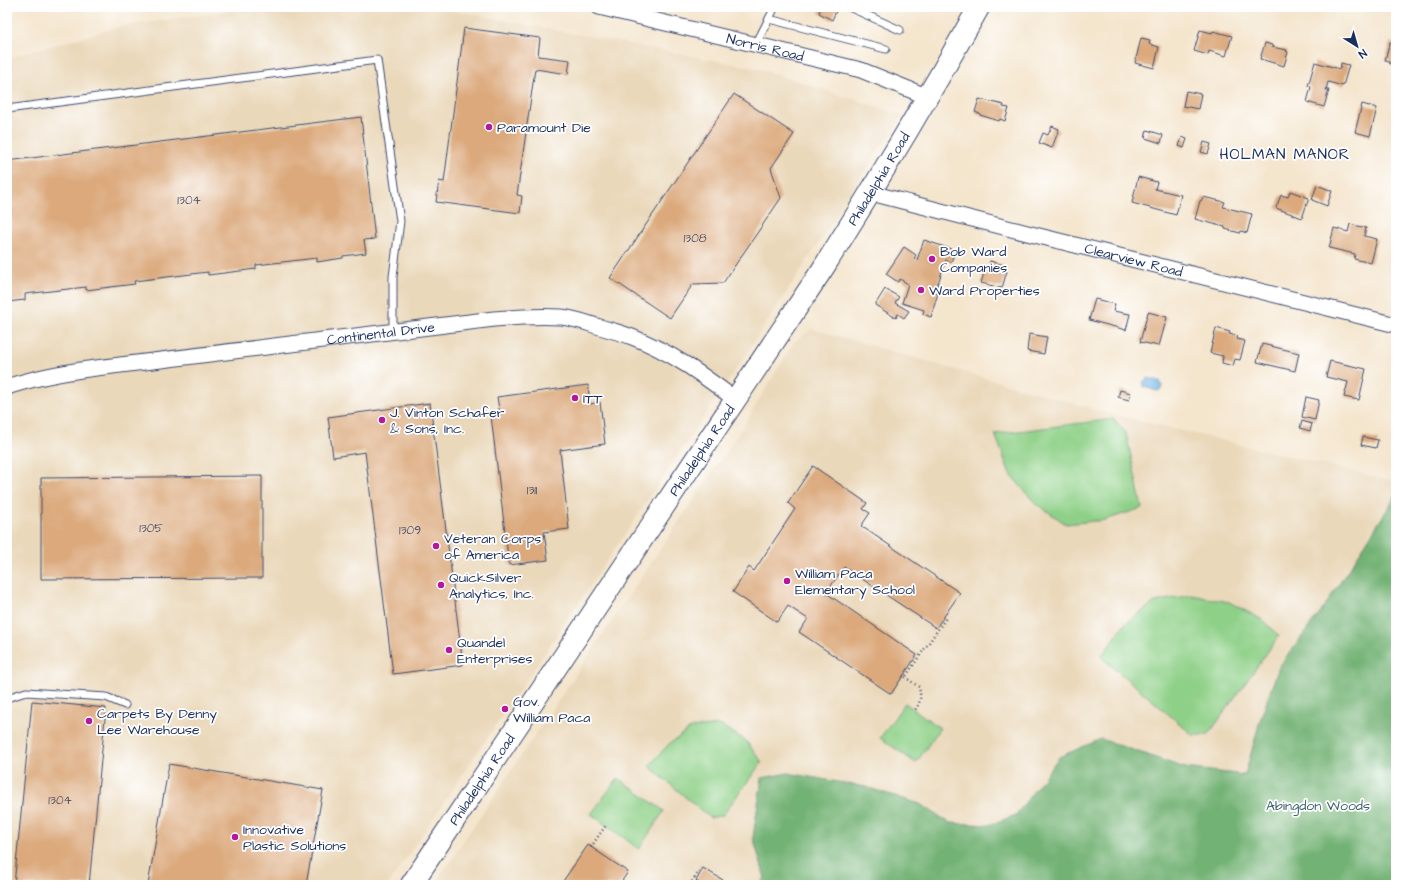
<svg xmlns="http://www.w3.org/2000/svg" width="1403" height="892" font-family="'Architects Daughter',sans-serif">
<style>
.built{fill:#ead8ba}
.green{fill:#8fd088;stroke:#558073}
.forest{fill:#73b274;stroke:#477069}
.water{fill:#65aedd;stroke:#406e9e}
.building{fill:#dba97b}
.lines{fill:none;stroke-linecap:round;stroke-linejoin:round}
.service-casing{stroke:#3c4a6f;stroke-width:9}
.minor-casing{stroke:#3c4a6f;stroke-width:17}
.secondary-casing{stroke:#3c4a6f;stroke-width:23}
.path{stroke:#3c4a6f;stroke-width:2.5;stroke-dasharray:1 3;stroke-linecap:butt}
.service{stroke:#fff;stroke-width:7}
.minor{stroke:#fff;stroke-width:15}
.secondary{stroke:#fff;stroke-width:21}
.poi-dot{fill:#b5179e;stroke:#fff;stroke-width:1.5}
.labels{text-anchor:middle;stroke-width:3.5;stroke-linejoin:round;paint-order:stroke}
.number-label{font-size:12px;fill:#4b4e65}
.street-label{font-size:14px;fill:#1b2f5e;stroke:#fff}
.poi-label{font-size:14px;fill:#1b2f5e;stroke:#fff;text-anchor:start}
.park-label{font-size:14px;fill:#3e5f6b;stroke:#fff}
.neighbourhood-label{font-size:15px;letter-spacing:1px;fill:#1b2f5e;stroke:#fff}
</style>
<rect width="100%" height="100%" fill="#fff"/>
<filter id="ink" filterUnits="userSpaceOnUse"><feTurbulence type="fractalNoise" baseFrequency=".025" numOctaves="2"/><feDisplacementMap in="SourceGraphic" scale="8" xChannelSelector="R" yChannelSelector="G"/><feConvolveMatrix kernelMatrix="1 2 1 2 8 2 1 2 1" color-interpolation-filters="sRGB"/></filter>
<filter id="wash" filterUnits="userSpaceOnUse"><feTurbulence type="fractalNoise" baseFrequency=".012" numOctaves="4" result="noise"/><feDisplacementMap in="SourceGraphic" scale="16" xChannelSelector="R" yChannelSelector="G"/><feGaussianBlur stdDeviation="0.9" result="paint"/><feColorMatrix in="noise" values="0 0 0 0 0 0 0 0 0 0 0 0 0 0 0 0 0 1.4 0 .05"/><feComposite in="paint" operator="in"/></filter>
<g filter="url(#wash)">
<rect width="100%" height="100%" fill="#f4e5cd"/>
<g class="built">
<path d="M258 7H434L760 69 902 115 739 365 388 885H7V58L123 26Z"/>
<path d="M812 329 1112 414 1396 482V496L1361 551 1325 606 1279 667 1261 717 1245 775 1185 768 1101 739 1059 757 1016 815 989 825 950 823 920 804 866 787 788 773 762 778 753 837 765 878 758 885H434L742 428 794 342Z"/>
</g>
<g class="green">
<path d="M1114 419 1126 433 1142 508 1105 520 1066 524 1035 503 1010 474 995 434Z"/>
<path d="M1191 595 1229 602 1261 619 1279 636 1208 735H1193L1101 657 1124 625 1155 602Z"/>
<path d="M905 703 940 728 916 763 880 738Z"/>
<path d="M720 725 745 740 762 762 723 815 710 818 649 766 669 744 692 728Z"/>
<path d="M618 778 664 811 639 849 591 814Z"/>
</g>
<path class="forest" d="M1396 496V885H758L765 878 753 837 762 778 788 773 866 787 920 804 950 823 989 825 1016 815 1059 757 1101 739 1185 768 1245 775 1261 717 1279 667 1325 606Z"/>
<path class="water" d="M1148 378 1160 381 1162 386 1160 390 1157 391 1143 387V382Z"/>
<g id="blocks">
<g class="building">
<path d="M821 7H838L832 20 819 13Z"/>
<path d="M464 28 540 38 538 56 570 60 568 74 535 69 517 195 522 196 520 213 436 202 439 181 444 182Z"/>
<path d="M1200 30 1212 33 1213 31 1232 36 1226 56 1209 51 1208 55 1194 51Z"/>
<path d="M1141 38 1150 40 1149 44 1159 47 1154 68 1135 63Z"/>
<path d="M1390 42 1396 44V66L1389 63 1390 61 1385 60Z"/>
<path d="M1265 43 1272 45V47L1287 50 1286 51 1288 52 1284 66 1260 59Z"/>
<path d="M1315 62 1340 69 1341 63 1349 65 1343 86 1328 82 1326 90H1329L1324 107 1307 102 1311 87 1308 86Z"/>
<path d="M1186 91 1201 94 1198 109 1183 106Z"/>
<path d="M734 94 794 134 771 168 781 198 723 283 693 284 670 318 610 278Z"/>
<path d="M979 99 1004 105 1003 107 1009 108 1005 121 1000 119 999 121 980 115V114L975 112Z"/>
<path d="M1362 104 1377 108 1370 136 1355 132Z"/>
<path d="M361 117 375 239 364 240 366 253 343 256V258L317 262V258L256 265V269L208 275V272L134 281 135 284 86 290V287L25 294V300L7 302V161Z"/>
<path d="M1052 126 1059 129 1052 148 1039 143 1043 133 1048 135Z"/>
<path d="M1147 130 1163 135 1161 143 1145 138Z"/>
<path d="M1182 137 1187 139 1184 148 1179 146Z"/>
<path d="M1204 142 1211 144 1208 154 1201 152Z"/>
<path d="M1138 177 1157 182 1155 189 1181 195 1176 215 1132 203Z"/>
<path d="M1317 185 1332 191 1327 206 1312 200Z"/>
<path d="M1290 191 1309 198 1302 218 1276 208 1281 195 1288 197Z"/>
<path d="M1203 197 1225 202 1223 207 1252 214 1247 233 1241 231 1240 233 1225 229V227L1195 219 1200 201H1201Z"/>
<path d="M1350 224 1366 228 1364 236 1377 239 1371 263 1354 259 1355 254 1329 248 1334 228 1348 232Z"/>
<path d="M924 240 951 249 950 250 955 252 951 262 946 260 935 292 938 293 931 317 923 314 924 310 902 303 908 284 900 279 898 282 886 274 904 247 916 255 914 258 917 260Z"/>
<path d="M990 261 1003 265 1002 270 1007 271 1002 288 981 283 986 266 989 267Z"/>
<path d="M885 289 899 297 895 303 909 311 904 318 898 314 896 318 875 305Z"/>
<path d="M1095 299 1115 304 1113 311 1130 314 1126 330 1089 320Z"/>
<path d="M1148 312 1167 317 1159 346 1140 342Z"/>
<path d="M1216 328 1230 332 1229 334 1238 336 1237 339 1245 341 1240 360 1235 359 1233 366 1222 363 1223 356 1210 353Z"/>
<path d="M1029 334 1047 337 1044 354 1027 351Z"/>
<path d="M1262 344 1299 353 1295 371 1257 362Z"/>
<path d="M1330 361 1366 369 1359 400 1344 397 1348 382 1326 377Z"/>
<path d="M588 385 590 404 600 402 605 444 560 450 569 529 544 532 548 560 509 565 491 416 500 415 497 397Z"/>
<path d="M1120 390 1131 393 1129 400 1118 397Z"/>
<path d="M1306 397 1319 400 1315 420 1302 417Z"/>
<path d="M430 403 463 665 393 674 365 452 333 457 328 417Z"/>
<path d="M1302 421 1312 424 1310 431 1300 428Z"/>
<path d="M1363 437 1378 440 1376 448 1361 445Z"/>
<path d="M813 466 867 503 863 509 870 513 861 526 960 593 936 628 844 567 826 593 917 655 891 694 799 632 808 619 788 606 777 622 733 592 749 567 754 571 795 509 788 503Z"/>
<path d="M262 476V578L41 579V478Z"/>
<path d="M32 701 106 708 89 885H14Z"/>
<path d="M169 764 323 790 306 885H148Z"/>
<path d="M588 845 628 872 619 885 561 884Z"/>
<path d="M703 868 723 880 720 885H702L696 881Z"/>
</g>
</g>
</g>
<g filter="url(#ink)">
<use href="#blocks" fill-opacity="0" stroke="#3c4a6f" stroke-width="1"/>
<g class="lines">
<g class="service-casing">
<g id="service">
<path d="M849 7 900 30"/>
<path d="M769 19 886 49"/>
<path d="M756 44 775 7"/>
<path d="M7 109 377 60 400 221 393 277V331"/>
<path d="M7 698 26 692 106 697 125 705"/>
</g>
</g>
<g class="minor-casing">
<g id="minor">
<path id="s1" d="M599 7 861 70 928 97"/>
<path id="s2" d="M871 193 1035 235 1396 325"/>
<path id="s3" d="M7 387C36 377 65 372 96 368L494 319C516 317 539 316 561 317 574 318 587 323 600 327 610 330 622 333 632 337 670 351 704 376 736 400"/>
</g>
</g>
<g class="secondary-casing">
<g id="secondary">
<path id="s4" d="M411 885 822 270C877 183 929 96 979 7"/>
</g>
</g>
<g class="path">
<path d="M903 676 905 677 946 618 944 617"/>
<path d="M905 677 919 687C921 697 921 702 915 710"/>
<path d="M591 847 606 825"/>
<path d="M690 885 701 868"/>
</g>
<use href="#service" class="service"/>
<use href="#minor" class="minor"/>
<use href="#secondary" class="secondary"/>
</g>
</g>
<g class="poi-dot">
<circle cx="489" cy="127" r="4"/>
<circle cx="932" cy="259" r="4"/>
<circle cx="921" cy="290" r="4"/>
<circle cx="575" cy="398" r="4"/>
<circle cx="382" cy="420" r="4"/>
<circle cx="436" cy="546" r="4"/>
<circle cx="787" cy="581" r="4"/>
<circle cx="441" cy="585" r="4"/>
<circle cx="449" cy="650" r="4"/>
<circle cx="505" cy="709" r="4"/>
<circle cx="89" cy="721" r="4"/>
<circle cx="235" cy="837" r="4"/>
</g>
<g class="labels">
<g class="number-label">
<text x="189" y="204">1304</text>
<text x="695" y="242">1308</text>
<text x="532" y="494">1311</text>
<text x="151" y="532">1305</text>
<text x="410" y="534">1309</text>
<text x="60" y="804">1304</text>
</g>
<g class="street-label">
<text dy="5" stroke="none"><textPath href="#s1" startOffset="171">Norris Road</textPath></text>
<text dy="5" stroke="none"><textPath href="#s4" startOffset="847">Philadelphia Road</textPath></text>
<text dy="5" stroke="none"><textPath href="#s2" startOffset="271">Clearview Road</textPath></text>
<text dy="5" stroke="none"><textPath href="#s3" startOffset="378">Continental Drive</textPath></text>
<text dy="5" stroke="none"><textPath href="#s4" startOffset="523">Philadelphia Road</textPath></text>
<text dy="5" stroke="none"><textPath href="#s4" startOffset="127">Philadelphia Road</textPath></text>
</g>
<g class="poi-label">
<text x="497" y="132">Paramount Die</text>
<text x="940" y="256">Bob Ward<tspan x="940" dy="16">Companies</tspan></text>
<text x="929" y="295">Ward Properties</text>
<text x="583" y="403">ITT</text>
<text x="390" y="417">J. Vinton Schafer<tspan x="390" dy="16">&amp; Sons, Inc.</tspan></text>
<text x="444" y="543">Veteran Corps<tspan x="444" dy="16">of America</tspan></text>
<text x="795" y="578">William Paca<tspan x="795" dy="16">Elementary School</tspan></text>
<text x="449" y="582">QuickSilver<tspan x="449" dy="16">Analytics, Inc.</tspan></text>
<text x="457" y="647">Quandel<tspan x="457" dy="16">Enterprises</tspan></text>
<text x="513" y="706">Gov.<tspan x="513" dy="16">William Paca</tspan></text>
<text x="97" y="718">Carpets By Denny<tspan x="97" dy="16">Lee Warehouse</tspan></text>
<text x="243" y="834">Innovative<tspan x="243" dy="16">Plastic Solutions</tspan></text>
</g>
<g class="park-label">
<text x="1318" y="810">Abingdon Woods</text>
</g>
<g class="neighbourhood-label">
<text x="1285" y="159">HOLMAN MANOR</text>
</g>
</g>
<rect width="1403" height="892" fill="none" stroke="#fff" stroke-width="24"/>
<g transform="translate(1357 46) rotate(143)" stroke="#ffffff" stroke-width="3" paint-order="stroke">
<path d="M0-3L7 15L0 10L-7 15Z" fill="#1b2f5e"/>
<text y="-6" font-size="11" font-weight="bold" text-anchor="middle" fill="#1b2f5e">N</text>
</g>
</svg>
